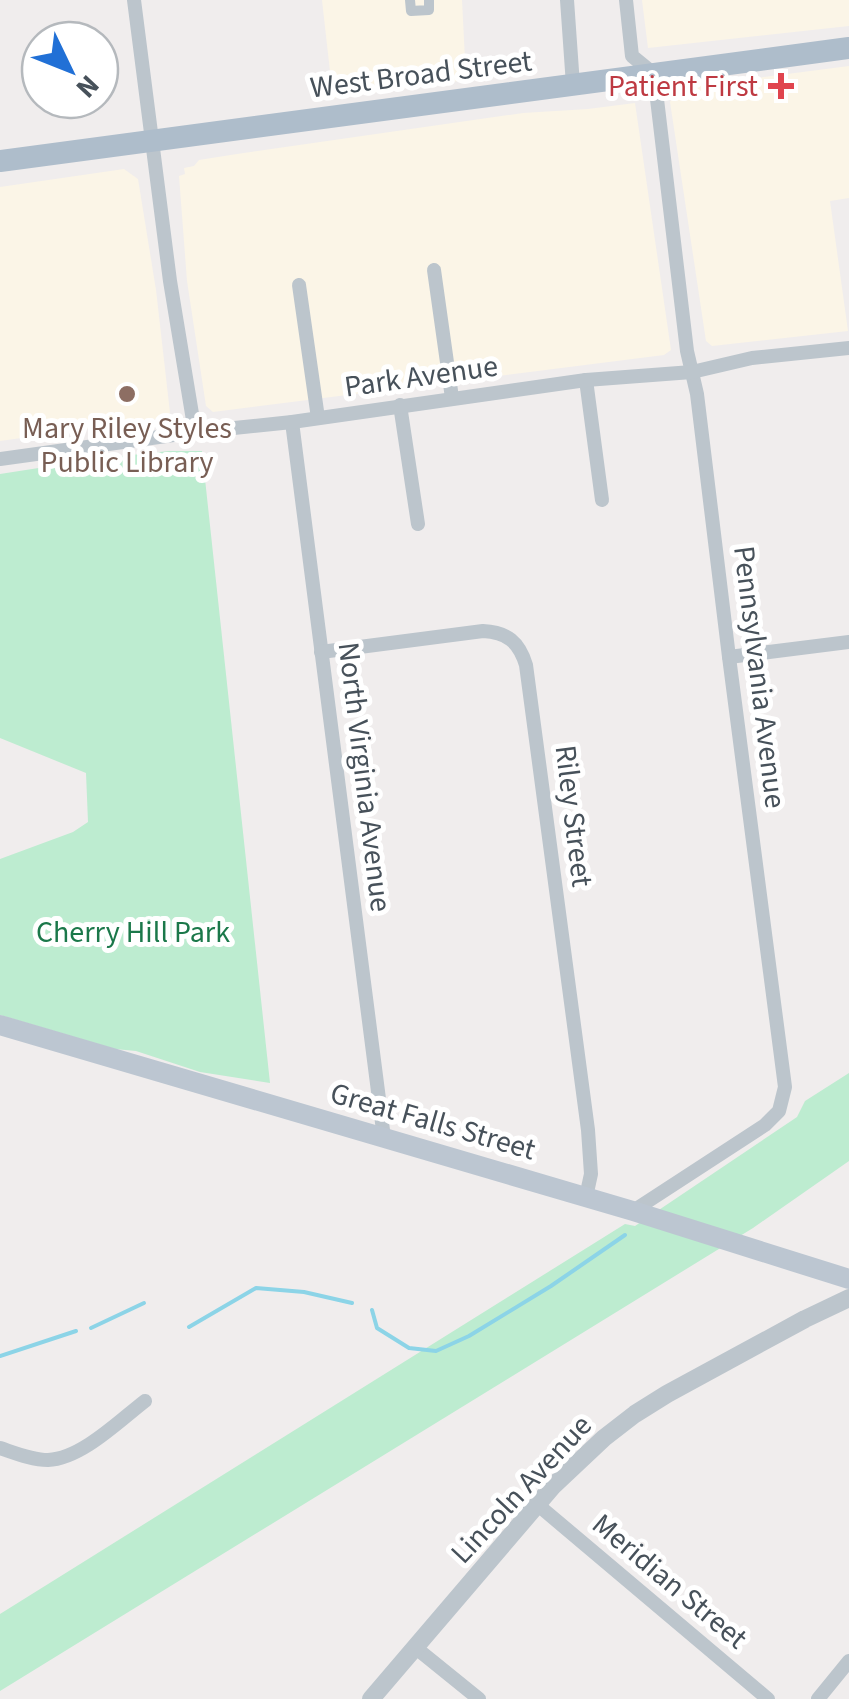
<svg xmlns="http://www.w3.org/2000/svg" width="849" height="1699" font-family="'Source Sans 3',sans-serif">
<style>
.commercial{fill:#fbf5e7}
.green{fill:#bdecd0}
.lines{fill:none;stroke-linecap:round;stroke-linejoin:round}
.stream{stroke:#8cd4e7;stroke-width:4}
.pedestrian{stroke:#bcc5cc;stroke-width:10}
.minor{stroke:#bcc5cc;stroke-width:14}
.tertiary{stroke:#bcc5cc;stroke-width:18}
.secondary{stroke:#bcc6d1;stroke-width:20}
.primary{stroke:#aebdcb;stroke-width:22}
.health-dot{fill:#e0444e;stroke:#fff;stroke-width:4}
.education-dot{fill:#8d6e63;stroke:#fff;stroke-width:4}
.labels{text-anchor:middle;stroke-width:10;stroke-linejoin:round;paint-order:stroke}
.street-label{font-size:30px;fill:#47515a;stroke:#fff}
.health-label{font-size:30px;fill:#be3a42;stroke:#fff;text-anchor:end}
.education-label{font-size:30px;fill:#785e54;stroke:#fff}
.park-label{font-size:30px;fill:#1b784a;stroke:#fff}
</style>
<rect width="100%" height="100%" fill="#f0eded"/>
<g class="commercial">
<path d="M322 0H462L466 80 333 98Z"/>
<path d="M642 0H849V26L648 48Z"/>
<path d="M849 66V198L830 201 848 331 712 346 706 341 670 102 673 95 685 87Z"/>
<path d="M635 103 671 350 664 355 213 412 206 406 187 281 179 176 185 174 184 168 194 166 199 160 237 154 523 113 588 109Z"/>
<path d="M124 169 138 179 156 290 170 413 163 418 0 441V187Z"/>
</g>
<g class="green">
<path d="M169 451H202L270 1083 200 1072 136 1051 115 1049 0 1015V859L73 832 88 822 86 773 0 738V474L103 458Z"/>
<path d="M849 1073V1161L753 1228 0 1691V1614L625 1224 635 1226 797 1117 805 1101Z"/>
</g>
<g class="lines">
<g class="stream">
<path d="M372 1310 377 1328 409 1348 436 1351 469 1336 551 1286 625 1235"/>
<path d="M189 1327 256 1288 304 1292 352 1303"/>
<path d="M91 1328 144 1303"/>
<path d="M0 1356 76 1331"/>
</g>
<path class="pedestrian" d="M410 0 411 11 429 10V0"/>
<g class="minor">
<path d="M134 0 170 281 195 432"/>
<path d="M567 0 573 85"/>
<path d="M626 0 632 56 654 74 687 351 697 394 729 657 785 1087 779 1111 765 1125 633 1211"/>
<path d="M434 270 452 398"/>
<path d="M299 285 318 418"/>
<path d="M586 380 602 500"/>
<path d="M400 405 418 524"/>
<path d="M292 422 384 1138"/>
<path d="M0 459 195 432 292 422 586 380 692 372 752 358 849 348"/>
<path d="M321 652 483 631C507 632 519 642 526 665L588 1130 591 1174 586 1197"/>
<path d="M729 657 849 642"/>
<path d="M0 1448C15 1453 32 1460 48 1460 81 1459 119 1421 145 1401"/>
<path d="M538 1505 768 1699"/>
<path d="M416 1648 479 1699"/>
<path d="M818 1699 849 1661"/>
</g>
<path class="tertiary" d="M371 1699 553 1486 604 1438 635 1414 667 1394 805 1319 849 1298"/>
<path class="secondary" d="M0 1025 633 1211 849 1279"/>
<path class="primary" d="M0 161 849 48"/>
</g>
<path class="health-dot" d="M776 71h10v10h10v10h-10v10h-10v-10h-10v-10h10z"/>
<circle class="education-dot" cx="127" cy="394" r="10"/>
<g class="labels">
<g class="street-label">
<text transform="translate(421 74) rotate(-7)" y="10">West Broad Street</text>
<text transform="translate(421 376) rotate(-8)" y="10">Park Avenue</text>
<text transform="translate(760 677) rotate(83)" y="10">Pennsylvania Avenue</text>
<text transform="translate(365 777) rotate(83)" y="10">North Virginia Avenue</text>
<text transform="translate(574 816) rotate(83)" y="10">Riley Street</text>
<text transform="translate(433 1121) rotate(16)" y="10">Great Falls Street</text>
<text transform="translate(521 1489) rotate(-47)" y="10">Lincoln Avenue</text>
<text transform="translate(670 1581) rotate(40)" y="10">Meridian Street</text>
</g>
<g class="health-label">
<text x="758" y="96">Patient First</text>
</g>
<g class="education-label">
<text x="127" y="438">Mary Riley Styles<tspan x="127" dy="34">Public Library</tspan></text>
</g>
<g class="park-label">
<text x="133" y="942">Cherry Hill Park</text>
</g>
</g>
<g transform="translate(70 70) rotate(133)"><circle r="48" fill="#ffffff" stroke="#b5b9bd" stroke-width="2.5"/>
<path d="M0-8L18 38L0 25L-18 38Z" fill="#2170d6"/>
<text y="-15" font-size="28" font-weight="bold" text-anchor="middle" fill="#47515a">N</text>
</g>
</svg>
